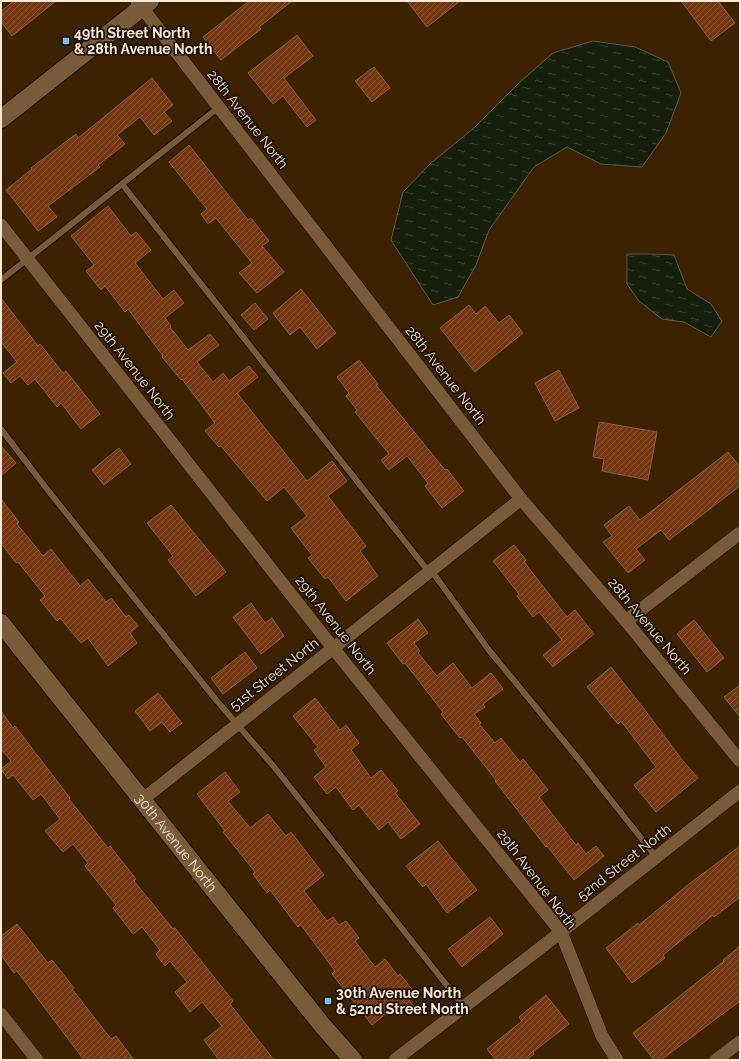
<svg xmlns="http://www.w3.org/2000/svg" width="741" height="1061" font-family="Raleway,sans-serif">
<style>
.water{fill:url(#water-ripples);stroke:#5a5b48}
.building{fill:url(#building-hatch);stroke:#875e48}
.lines{fill:none;stroke-linecap:round;stroke-linejoin:round}
.lane-casing{stroke:#1d0e01;stroke-width:8}
.street-casing{stroke:#1d0e01;stroke-width:14}
.secondary-casing{stroke:#1d0e01;stroke-width:20}
.lane{stroke:#795b39;stroke-width:6}
.street{stroke:#795b39;stroke-width:13}
.secondary{stroke:#795b39;stroke-width:18}
.poi-dot{fill:#7fbdf9;stroke:#1b0f03;stroke-width:1.5}
.labels{text-anchor:middle;stroke-width:3.5;stroke-linejoin:round;paint-order:stroke}
.poi-label{font-size:14px;font-weight:bold;fill:#f9e8d5;stroke:#1b0f03;text-anchor:start}
.street-label{font-size:14px;fill:#f9e8d5;stroke:#1b0f03}
</style>
<defs>
<pattern id="water-ripples" width="26" height="14" patternUnits="userSpaceOnUse"><rect width="26" height="14" fill="#161e0c"/><path d="M2 4q2-2 4 0t4 0M15 11q2-2 4 0t4 0" fill="none" stroke="#393f2e"/></pattern>
<pattern id="building-hatch" width="6" height="6" patternUnits="userSpaceOnUse"><rect width="6" height="6" fill="#75370f"/><path d="M-1 1l2-2M0 6l6-6M5 7l2-2" fill="none" stroke="#895431"/></pattern>
</defs>
<rect width="100%" height="100%" fill="#3d2200"/>
<g class="water">
<path d="M593 41 635 47 668 62 681 93 666 133 642 167 601 164 567 147 534 167 489 230 476 265 458 297 433 305 391 240 403 192 431 163 474 128 520 82 553 53Z"/>
<path d="M627 254H650L674 255 687 289 711 304 722 321 711 337 684 322 662 319 639 301 627 284Z"/>
</g>
<g class="building">
<path d="M14 1H56L12 36 1 22V11Z"/>
<path d="M249 1H292L259 27 261 29 221 60 203 37Z"/>
<path d="M407 1H460L427 27Z"/>
<path d="M681 1H718L735 23 711 41Z"/>
<path d="M297 35 313 56 284 78 316 120 307 127 283 96 273 104 248 73Z"/>
<path d="M374 67 390 88 372 102 355 81Z"/>
<path d="M152 78 173 105 164 112 172 121 154 135 140 117 117 135 125 144 98 165 100 167 48 206 57 217 38 231 6 190 32 169 31 168 76 134 78 138Z"/>
<path d="M189 145 248 220 251 218 269 241 262 246 284 272 257 293 239 273 252 263 216 218 208 224 201 214 207 209 169 162Z"/>
<path d="M108 206 131 236 136 232 151 250 135 263 163 299 174 290 184 303 165 318 171 326 170 327 188 350 210 334 219 345 197 362 213 382 223 373 229 381 249 366 258 377 237 393 307 481 332 461 347 481 328 496 366 546 360 551 378 576 346 601 328 577 325 579 308 558 312 555 291 528 307 516 284 487 267 501 221 446 219 447 205 431 215 423 182 379 181 380 162 357 163 356 128 309 125 312 105 286 101 290 86 271 94 265 71 236Z"/>
<path d="M301 289 336 333 317 349 300 327 290 335 273 313Z"/>
<path d="M1 298 38 346 40 344 63 373 66 371 100 414 81 429 61 403 57 407 35 379 28 385 20 376 11 383 3 373 17 362 1 342Z"/>
<path d="M255 303 268 319 254 330 241 315Z"/>
<path d="M469 305 476 314 485 306 499 323 509 315 523 333 475 372 440 328Z"/>
<path d="M359 360 378 384 376 385 445 470 447 469 464 491 442 508 425 486 428 483 407 456 389 470 381 460 389 454 355 412 357 410 346 396 349 393 337 377Z"/>
<path d="M559 370 579 408 555 421 535 383Z"/>
<path d="M599 422 657 432 648 480 602 471 604 459 593 457Z"/>
<path d="M1 446 16 463 1 476Z"/>
<path d="M119 448 131 464 104 485 92 470Z"/>
<path d="M728 452 740 467V486L669 540 661 530 636 549 645 560 628 573 603 542 612 536 604 525 629 506 640 520Z"/>
<path d="M1 499 19 522 17 524 43 556 51 549 80 586 88 579 106 602 111 598 126 617 129 615 138 626 130 633 137 643 108 666 88 638 81 643 60 618 57 621 40 600 45 596 18 562 16 563 1 543Z"/>
<path d="M171 505 226 572 196 596 168 560 173 556 147 523Z"/>
<path d="M514 545 526 560 524 562 567 617 575 610 594 634 553 667 543 655 562 640 539 612 533 617 517 596 519 594 493 561Z"/>
<path d="M251 603 265 623 272 618 284 636 261 654 233 617Z"/>
<path d="M418 619 428 633 414 643 420 651 418 653 437 676 453 663 472 688 491 673 503 689 483 704 485 707 474 714 481 723 479 724 495 743 501 738 520 762 523 759 548 790 539 797 576 845 578 843 586 854 596 846 604 856 574 880 547 846 546 847 495 781 496 780 462 737 460 738 441 714 443 712 405 663 403 664 387 643Z"/>
<path d="M694 620 724 658 707 672 677 634Z"/>
<path d="M245 652 257 668 223 694 211 678Z"/>
<path d="M611 667 641 705 683 761 698 778 656 812 634 785 656 767 621 721 618 724 587 687Z"/>
<path d="M740 685V717L724 697Z"/>
<path d="M158 693 182 723 170 732 162 722 150 731 135 711Z"/>
<path d="M315 698 340 730 346 725 359 743 351 750 371 778 381 770 398 791 395 793 420 824 401 839 388 822 379 830 359 805 353 810 336 787 327 794 314 777 326 767 314 750 318 747 293 716Z"/>
<path d="M1 711 13 728 15 726 70 798 69 799 108 848 110 846 136 879 134 881 173 929 175 928 233 1001 230 1004 274 1060H219L204 1040 222 1026 202 1002 190 1012 175 992 187 982 170 961 165 966 156 954 160 950 142 927 133 934 113 908 116 905 85 866 88 863 73 844 63 852 45 831 60 819 41 794 33 800 13 775 8 779 1 769 11 761 1 749Z"/>
<path d="M225 772 240 792 228 801 250 828 268 814 286 836 291 832 324 875 304 891 327 921 333 917 339 925 346 921 359 938 355 941 375 967 385 959 398 976 400 974 414 992 407 997 413 1006 400 1016 393 1008 372 1025 332 974 335 971 301 925 298 927 270 890 267 893 253 874 255 872 223 832 225 831 197 794Z"/>
<path d="M438 841 477 890 447 913 426 884 423 887 406 866Z"/>
<path d="M740 846V897L714 917 713 915 663 955 665 958 632 983 606 948 638 923 639 925 689 884Z"/>
<path d="M490 917 503 934 462 967 448 949Z"/>
<path d="M17 924 48 963 52 960 74 988 72 989 111 1039 116 1036 134 1060H84L17 971 14 973 1 955V936Z"/>
<path d="M740 946V1001L661 1060H654L633 1033 724 961 723 960Z"/>
<path d="M546 995 569 1024 533 1052 534 1054 526 1060H496L487 1049 522 1021 519 1017Z"/>
</g>
<g class="lines">
<g class="lane-casing">
<g id="lane">
<path d="M122 184 429 572"/>
<path d="M1 280 219 107"/>
<path d="M1 429 50 493 217 701 275 768 464 1007"/>
<path d="M431 570 488 649 581 762 656 857"/>
</g>
</g>
<g class="street-casing">
<g id="street">
<path d="M137 1 521 499 626 621 740 761"/>
<path d="M1 225 333 648 561 932 602 1036 617 1060"/>
<path d="M626 621 740 533"/>
<path d="M142 800 521 499"/>
<path d="M1 1014 37 1060"/>
<path d="M395 1060 561 932 740 791"/>
<path d="M716 1060 740 1042"/>
</g>
</g>
<g class="secondary-casing">
<g id="secondary">
<path d="M1 119 150 1"/>
<path id="s1" d="M1 623 322 1025 353 1060"/>
</g>
</g>
<use href="#lane" class="lane"/>
<use href="#street" class="street"/>
<use href="#secondary" class="secondary"/>
</g>
<g class="poi-dot">
<rect x="62" y="37" width="8" height="8" rx="2"/>
<rect x="324" y="997" width="8" height="8" rx="2"/>
</g>
<g class="labels">
<g class="poi-label">
<text x="74" y="38">49th Street North<tspan x="74" dy="16">&amp; 28th Avenue North</tspan></text>
<text x="336" y="998">30th Avenue North<tspan x="336" dy="16">&amp; 52nd Street North</tspan></text>
</g>
<g class="street-label">
<text transform="translate(248 119) rotate(52)" y="5">28th Avenue North</text>
<text transform="translate(135 370) rotate(52)" y="5">29th Avenue North</text>
<text transform="translate(446 375) rotate(52)" y="5">28th Avenue North</text>
<text transform="translate(336 625) rotate(52)" y="5">29th Avenue North</text>
<text transform="translate(650 626) rotate(50)" y="5">28th Avenue North</text>
<text transform="translate(274 674) rotate(-38)" y="5">51st Street North</text>
<text dy="5" stroke="none"><textPath href="#s1" startOffset="281">30th Avenue North</textPath></text>
<text transform="translate(624 862) rotate(-38)" y="5">52nd Street North</text>
<text transform="translate(537 879) rotate(53)" y="5">29th Avenue North</text>
</g>
</g>
<rect width="741" height="1061" fill="none" stroke="#f9e8d5" stroke-width="4"/>
</svg>
